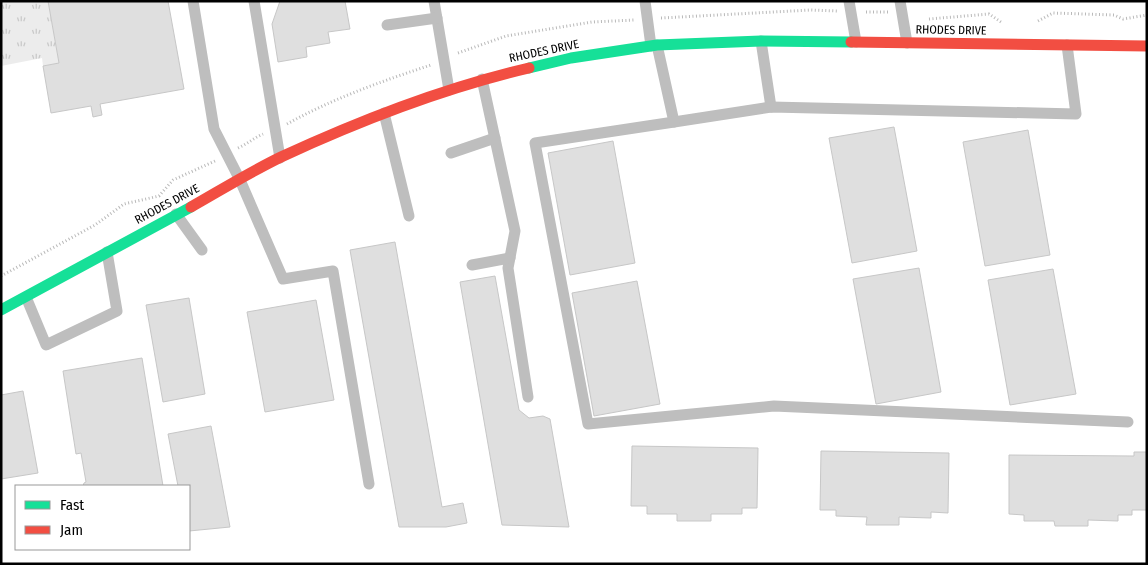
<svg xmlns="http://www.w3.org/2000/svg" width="1148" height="565" font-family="'Fira Sans Condensed',sans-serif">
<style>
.grass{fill:url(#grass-tufts)}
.building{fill:#dfdfdf;stroke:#c7c7c7}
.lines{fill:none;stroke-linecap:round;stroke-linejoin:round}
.path{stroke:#b9b9b9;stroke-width:3;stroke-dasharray:1 2.5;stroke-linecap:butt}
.lane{stroke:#bebebe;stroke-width:11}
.fast{stroke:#16e098;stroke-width:11}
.jam{stroke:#f24e42;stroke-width:11}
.labels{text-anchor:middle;stroke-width:5;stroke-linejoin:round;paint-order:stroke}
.street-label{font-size:12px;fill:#000;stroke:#fff}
</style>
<defs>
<pattern id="grass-tufts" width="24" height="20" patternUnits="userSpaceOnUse" patternTransform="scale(1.25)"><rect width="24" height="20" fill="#ececec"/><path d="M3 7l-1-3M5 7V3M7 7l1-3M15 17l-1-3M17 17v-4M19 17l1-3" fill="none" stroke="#c9c9c9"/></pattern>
</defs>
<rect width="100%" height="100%" fill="#fff"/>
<path class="grass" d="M1 1H48L59 63 43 66 42 58 1 66Z"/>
<g class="building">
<path d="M48 1H168L184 89 100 104 102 115 93 117 91 106 51 113 43 66 59 63Z"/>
<path d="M280 1H345L350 29 328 32 330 43 306 47 307 57 278 62 272 24Z"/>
<path d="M894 127 917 251 852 263 829 138Z"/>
<path d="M1028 130 1050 255 985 266 963 142Z"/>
<path d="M613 141 635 263 570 275 548 153Z"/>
<path d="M395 242 442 507 463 503 467 523 446 527H399L350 250Z"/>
<path d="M919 268 941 392 876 404 853 279Z"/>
<path d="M1053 269 1076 394 1010 405 988 280Z"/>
<path d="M495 276 519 410 529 418 543 416 550 419 569 527 502 525 460 282Z"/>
<path d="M637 281 660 404 594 416 572 293Z"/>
<path d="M189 298 205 394 163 402 146 305Z"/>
<path d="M316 300 334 400 265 412 247 312Z"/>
<path d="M142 358 163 486H83L84 483 86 482 81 453 76 454 63 371Z"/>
<path d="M23 391 38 473 1 479V395Z"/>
<path d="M211 426 230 527 189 531V486H178L168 434Z"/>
<path d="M632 446 758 448 757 508H742V514H711V521H677V514H647V506H631Z"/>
<path d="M821 451 949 453 948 513 931 512V518L899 517V525H866L867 517 836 516V510H820Z"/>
<path d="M1134 452H1147V510H1132V515H1118V521L1088 520V526H1055L1054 521H1024V515L1009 514V455L1134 456Z"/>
</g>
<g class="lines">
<g class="path">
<path d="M866 12H889"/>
<path d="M661 18 811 10 837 11"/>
<path d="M929 19 989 14 1001 22"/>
<path d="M1038 21 1053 13 1114 15 1123 19 1147 15"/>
<path d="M458 53 506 36 592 22 635 20"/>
<path d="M287 124C332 99 382 81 431 65"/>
<path d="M238 148C247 144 254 138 263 134"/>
<path d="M1 276 95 225 124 204 159 196 173 180 215 161"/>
</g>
<g class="lane">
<path d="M193 1 214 129 240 180 283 279 333 271 369 484"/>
<path d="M254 1 280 158"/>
<path d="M434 1 449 90"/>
<path d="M645 1 651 46"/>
<path d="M849 1 856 42"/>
<path d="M900 1 907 43"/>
<path d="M387 25 437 18"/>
<path d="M761 41 771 107"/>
<path d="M657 45 674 122 771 107 1076 114 1067 45"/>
<path d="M482 79 515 231 508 268 528 397"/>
<path d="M384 113 409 216"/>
<path d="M674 122 535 143 588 424 774 406 1128 422"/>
<path d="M451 153 495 138"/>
<path d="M176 214 202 250"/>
<path d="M472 265 510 258"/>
<path d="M26 297 46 345 117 311 107 252"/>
</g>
<g class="fast">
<path d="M529 68 571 58 657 45 761 41 851 42"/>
<path d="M1 310 191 207"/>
</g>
<g class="jam">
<path d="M851 42 1147 46"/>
<path d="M191 207C221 190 250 172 281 157 361 120 443 88 529 68"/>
</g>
</g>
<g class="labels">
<g class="street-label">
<text transform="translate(951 30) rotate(1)" y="4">RHODES DRIVE</text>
<text transform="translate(544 51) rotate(-12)" y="4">RHODES DRIVE</text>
<text transform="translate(167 204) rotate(-28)" y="4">RHODES DRIVE</text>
</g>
</g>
<rect width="1148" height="565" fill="none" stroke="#000000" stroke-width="5"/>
<rect x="15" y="485" width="175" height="65" fill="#ffffff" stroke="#999999"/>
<rect x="25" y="501" width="25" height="8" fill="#16e098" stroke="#999999"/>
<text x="60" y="510" font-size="15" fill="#000000">Fast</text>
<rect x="25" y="526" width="25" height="8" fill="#f24e42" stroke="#999999"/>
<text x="60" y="535" font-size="15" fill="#000000">Jam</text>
</svg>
